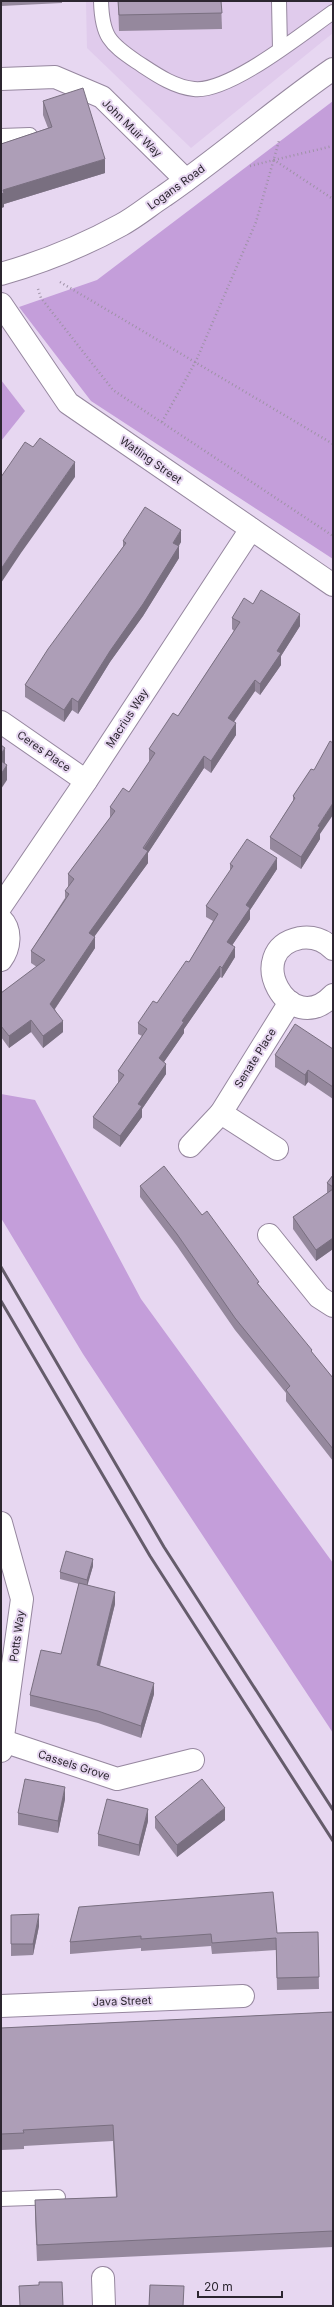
<svg xmlns="http://www.w3.org/2000/svg" width="334" height="2307" font-family="Inter,sans-serif">
<style>
.built{fill:#e0cbec}
.green{fill:#c49eda}
.lines{fill:none;stroke-linecap:round;stroke-linejoin:round}
.lane-casing{stroke:#96879f;stroke-width:16}
.street-casing{stroke:#96879f;stroke-width:24}
.secondary-casing{stroke:#96879f;stroke-width:24}
.path{stroke:#9e92a6;stroke-width:2.5;stroke-dasharray:1 3;stroke-linecap:butt}
.lane{stroke:#fff;stroke-width:14}
.street{stroke:#fff;stroke-width:22}
.secondary{stroke:#fff;stroke-width:22}
.rail{stroke:#655c6b;stroke-width:3}
.wall{fill:#95889d}
.shaded-wall{fill:#796f80}
.building{fill:#ad9eb7;stroke:#796f80}
.labels{text-anchor:middle;stroke-width:4;stroke-linejoin:round;paint-order:stroke}
.street-label{font-size:11px;fill:#2c2630;stroke:#e7d7f1}
</style>
<rect width="100%" height="100%" fill="#e7d7f1"/>
<path class="built" d="M86 1H333V33L191 148 87 48Z"/>
<g class="green">
<path d="M333 101V559L91 401 19 307 97 280Z"/>
<path d="M1 380 25 411 1 441Z"/>
<path d="M1 1094 35 1100 141 1299 333 1563V1733L83 1354 1 1218Z"/>
</g>
<g class="lines">
<g class="lane-casing">
<g id="lane">
<path d="M101 1C102 36 109 43 137 62 154 73 173 87 194 89 229 93 303 33 333 12"/>
<path d="M279 1 280 49"/>
<path d="M1 136 30 135"/>
<path d="M1 2199 58 2197"/>
</g>
</g>
<g class="street-casing">
<g id="street">
<path d="M1 79 55 77 102 97 186 180"/>
<path d="M1 304 68 403 333 585"/>
<path d="M1 722 86 781"/>
<path d="M1 906 86 781 251 529"/>
<path d="M1 919C12 930 10 948 1 960"/>
<path d="M333 949C324 940 313 936 300 938 241 950 289 1041 333 995"/>
<path d="M221 1113 277 1149"/>
<path d="M190 1146 221 1113 290 1002"/>
<path d="M269 1235 319 1297 333 1306"/>
<path d="M1 1523 22 1599 1 1751"/>
<path d="M3 1741 117 1779 193 1760"/>
<path d="M1 2006 243 1996"/>
<path d="M103 2278 104 2306"/>
</g>
</g>
<g class="secondary-casing">
<path id="secondary" d="M1 274C43 262 83 246 121 225 136 217 150 205 164 196 222 156 275 109 333 69"/>
</g>
<g class="path">
<path d="M274 160 333 146"/>
<path d="M250 166 274 160 333 199"/>
<path d="M60 282 333 444"/>
<path d="M38 289 41 298 113 390 333 536"/>
<path d="M162 422 196 361 256 222 279 141"/>
</g>
<use href="#lane" class="lane"/>
<use href="#street" class="street"/>
<use href="#secondary" class="secondary"/>
<g class="rail">
<path d="M1 1267 164 1547 333 1810"/>
<path d="M1 1301 150 1556 333 1841"/>
</g>
</g>
<g class="wall">
<path d="M1 1H62V3L1 6Z"/>
<path d="M118 1H221L222 29 119 31Z"/>
<path d="M43 101 105 173 4 204V207L1 208V144L48 128 43 115Z"/>
<path d="M123 541 181 542 179 546V558L143 616 110 662 78 714 72 710 64 722 25 697V685L123 547Z"/>
<path d="M253 604 300 626 281 656V665L260 695 255 691 234 722 236 735 211 773 204 768 148 853V863L94 936 95 948 55 1009 63 1032 43 1048 31 1032 9 1048 1 1037V993L37 967 31 963V951L65 898V891L69 887 68 886V874L110 818V807L129 792 150 761H149V749L178 716 234 631 232 629V618Z"/>
<path d="M311 769 320 834V839L301 869 270 849V837L293 801V796Z"/>
<path d="M230 864 277 869 250 910V919L232 945 235 957 222 978 220 977 184 1029V1033L164 1062 166 1074 142 1109V1117L120 1147 93 1128V1117L119 1082H118V1071L142 1036 138 1034V1023L157 1003 189 962 213 921 206 917V906L230 871Z"/>
<path d="M333 1049V1099L308 1082 305 1086 275 1067V1055Z"/>
<path d="M333 1175V1249L316 1261 293 1229V1217L327 1194V1183Z"/>
<path d="M140 1186 202 1215 259 1285 312 1353 333 1378V1461L286 1401V1393L235 1330 177 1246 140 1197Z"/>
<path d="M93 1566 87 1585 115 1604 100 1666 154 1694 141 1738 98 1723 30 1706V1695L61 1654 79 1584 60 1579V1572Z"/>
<path d="M65 1799 58 1833 18 1825V1813Z"/>
<path d="M155 1817 225 1820 177 1857 155 1828Z"/>
<path d="M148 1821 139 1856 98 1846V1834Z"/>
<path d="M79 1907 277 1933 318 1932 319 1989 277 1990 276 1950 212 1954 211 1946 141 1951V1948L70 1954V1942Z"/>
<path d="M11 1915 39 1926 33 1955 11 1956Z"/>
<path d="M333 2012V2247L37 2261 35 2216V2200L116 2197 113 2141 24 2146V2149L1 2150V2028Z"/>
</g>
<g class="shaded-wall">
<path d="M105 159V173L4 204V207L1 208V194L3 190Z"/>
<path d="M75 462V477L21 553 1 583V569L21 539Z"/>
<path d="M181 530V542L173 554V543Z"/>
<path d="M179 546V558L143 616 110 662 78 714V702L110 651Z"/>
<path d="M300 614V626L281 656V665L260 695V684L277 651Z"/>
<path d="M255 680V691L228 730V718Z"/>
<path d="M72 698V710L64 722V710Z"/>
<path d="M236 723V735L211 773V761Z"/>
<path d="M5 748V763L1 769V754Z"/>
<path d="M204 756V768L148 853V863L89 944V933Z"/>
<path d="M7 765V780L1 789V774Z"/>
<path d="M333 803V815L320 834V839L301 869V857L318 826Z"/>
<path d="M277 858V869L250 910V919L227 953V942L246 905Z"/>
<path d="M95 937V948L50 1016V1004Z"/>
<path d="M235 947V957L222 978V968Z"/>
<path d="M220 966V977L184 1029V1033L159 1069V1058L182 1021Z"/>
<path d="M31 1020V1032L9 1048V1036Z"/>
<path d="M63 1021V1032L43 1048V1036Z"/>
<path d="M166 1064V1074L142 1109V1117L120 1147V1136L138 1104Z"/>
<path d="M308 1070V1082L305 1086V1075Z"/>
<path d="M333 1238V1249L316 1261V1250Z"/>
<path d="M93 1559V1566L87 1587V1580Z"/>
<path d="M115 1592V1604L97 1676V1665Z"/>
<path d="M154 1683V1694L141 1738V1726Z"/>
<path d="M65 1787V1799L58 1833V1821Z"/>
<path d="M225 1808V1820L177 1857V1845Z"/>
<path d="M148 1809V1821L139 1856V1845Z"/>
<path d="M39 1914V1926L33 1955V1944Z"/>
</g>
<g class="building">
<path d="M118 1H221L222 13 119 15Z"/>
<path d="M83 88 105 159 3 190 4 193 1 194V144L52 127 43 101Z"/>
<path d="M40 438 75 462 21 539 1 569V477L25 442 33 447Z"/>
<path d="M145 507 181 530 173 543 179 546 143 604 110 651 78 702 72 698 64 710 25 685 48 649 126 543 123 541Z"/>
<path d="M261 590 300 614 277 651 281 653 260 684 255 680 228 718 236 723 211 761 204 756 143 848 148 851 89 933 95 937 50 1004 63 1021 43 1036 31 1020 9 1036 1 1026V993L45 960 31 951 69 894 65 891 74 879 68 874 115 811 110 807 123 788 129 792 155 753 149 749 173 713 178 716 240 622 232 618 244 598 253 604Z"/>
<path d="M330 741 333 743V803L318 826 320 827 301 857 270 837 295 798 293 796 311 769 314 770Z"/>
<path d="M1 745 5 748 1 754Z"/>
<path d="M1 761 7 765 1 774Z"/>
<path d="M247 839 277 858 246 905 250 908 227 942 235 947 222 968 220 966 182 1021 184 1022 159 1058 166 1064 138 1104 142 1106 120 1136 93 1117 124 1075 118 1071 147 1029 138 1023 153 1001 157 1003 186 961 189 962 218 914 206 906 233 866 230 864Z"/>
<path d="M295 1024 333 1049V1087L308 1070 305 1075 275 1055Z"/>
<path d="M164 1166 202 1215 207 1211 259 1282 257 1283 312 1350 311 1351 333 1378V1449L286 1390 290 1386 235 1318 177 1234 140 1186Z"/>
<path d="M333 1175V1187L327 1183Z"/>
<path d="M333 1189V1238L316 1250 293 1217Z"/>
<path d="M66 1551 93 1559 87 1580 60 1572Z"/>
<path d="M79 1583 115 1592 97 1665 154 1683 141 1726 98 1711 30 1695 41 1650 61 1654Z"/>
<path d="M25 1779 65 1787 58 1821 18 1813Z"/>
<path d="M202 1779 225 1808 177 1845 155 1817Z"/>
<path d="M107 1799 148 1809 139 1845 98 1834Z"/>
<path d="M273 1892 277 1933 318 1932 319 1977 277 1978 276 1938 212 1943 211 1934 141 1939V1936L70 1942 79 1907Z"/>
<path d="M39 1914 33 1944H11V1915Z"/>
<path d="M333 2012V2231L37 2245 35 2200 117 2197 113 2125 23 2130 24 2133 1 2134V2028Z"/>
<path d="M39 2282H62L63 2306H20L19 2286 39 2285Z"/>
<path d="M150 2285 184 2286 183 2306H149Z"/>
</g>
<g class="labels">
<g class="street-label">
<text transform="translate(132 128) rotate(44)" y="4">John Muir Way</text>
<text transform="translate(176 187) rotate(-36)" y="4">Logans Road</text>
<text transform="translate(151 460) rotate(35)" y="4">Watling Street</text>
<text transform="translate(127 718) rotate(-57)" y="4">Macrius Way</text>
<text transform="translate(44 751) rotate(35)" y="4">Ceres Place</text>
<text transform="translate(255 1058) rotate(-58)" y="4">Senate Place</text>
<text transform="translate(17 1636) rotate(-82)" y="4">Potts Way</text>
<text transform="translate(74 1765) rotate(18)" y="4">Cassels Grove</text>
<text transform="translate(122 2001) rotate(-2)" y="4">Java Street</text>
</g>
</g>
<rect width="334" height="2307" fill="none" stroke="#2c2630" stroke-width="4"/>
<path d="M198 2291v6h84v-6" fill="none" stroke="#2c2630" stroke-width="2"/>
<text x="204" y="2291" font-size="12" fill="#2c2630" stroke="#e7d7f1" stroke-width="3" paint-order="stroke">20 m</text>
</svg>
